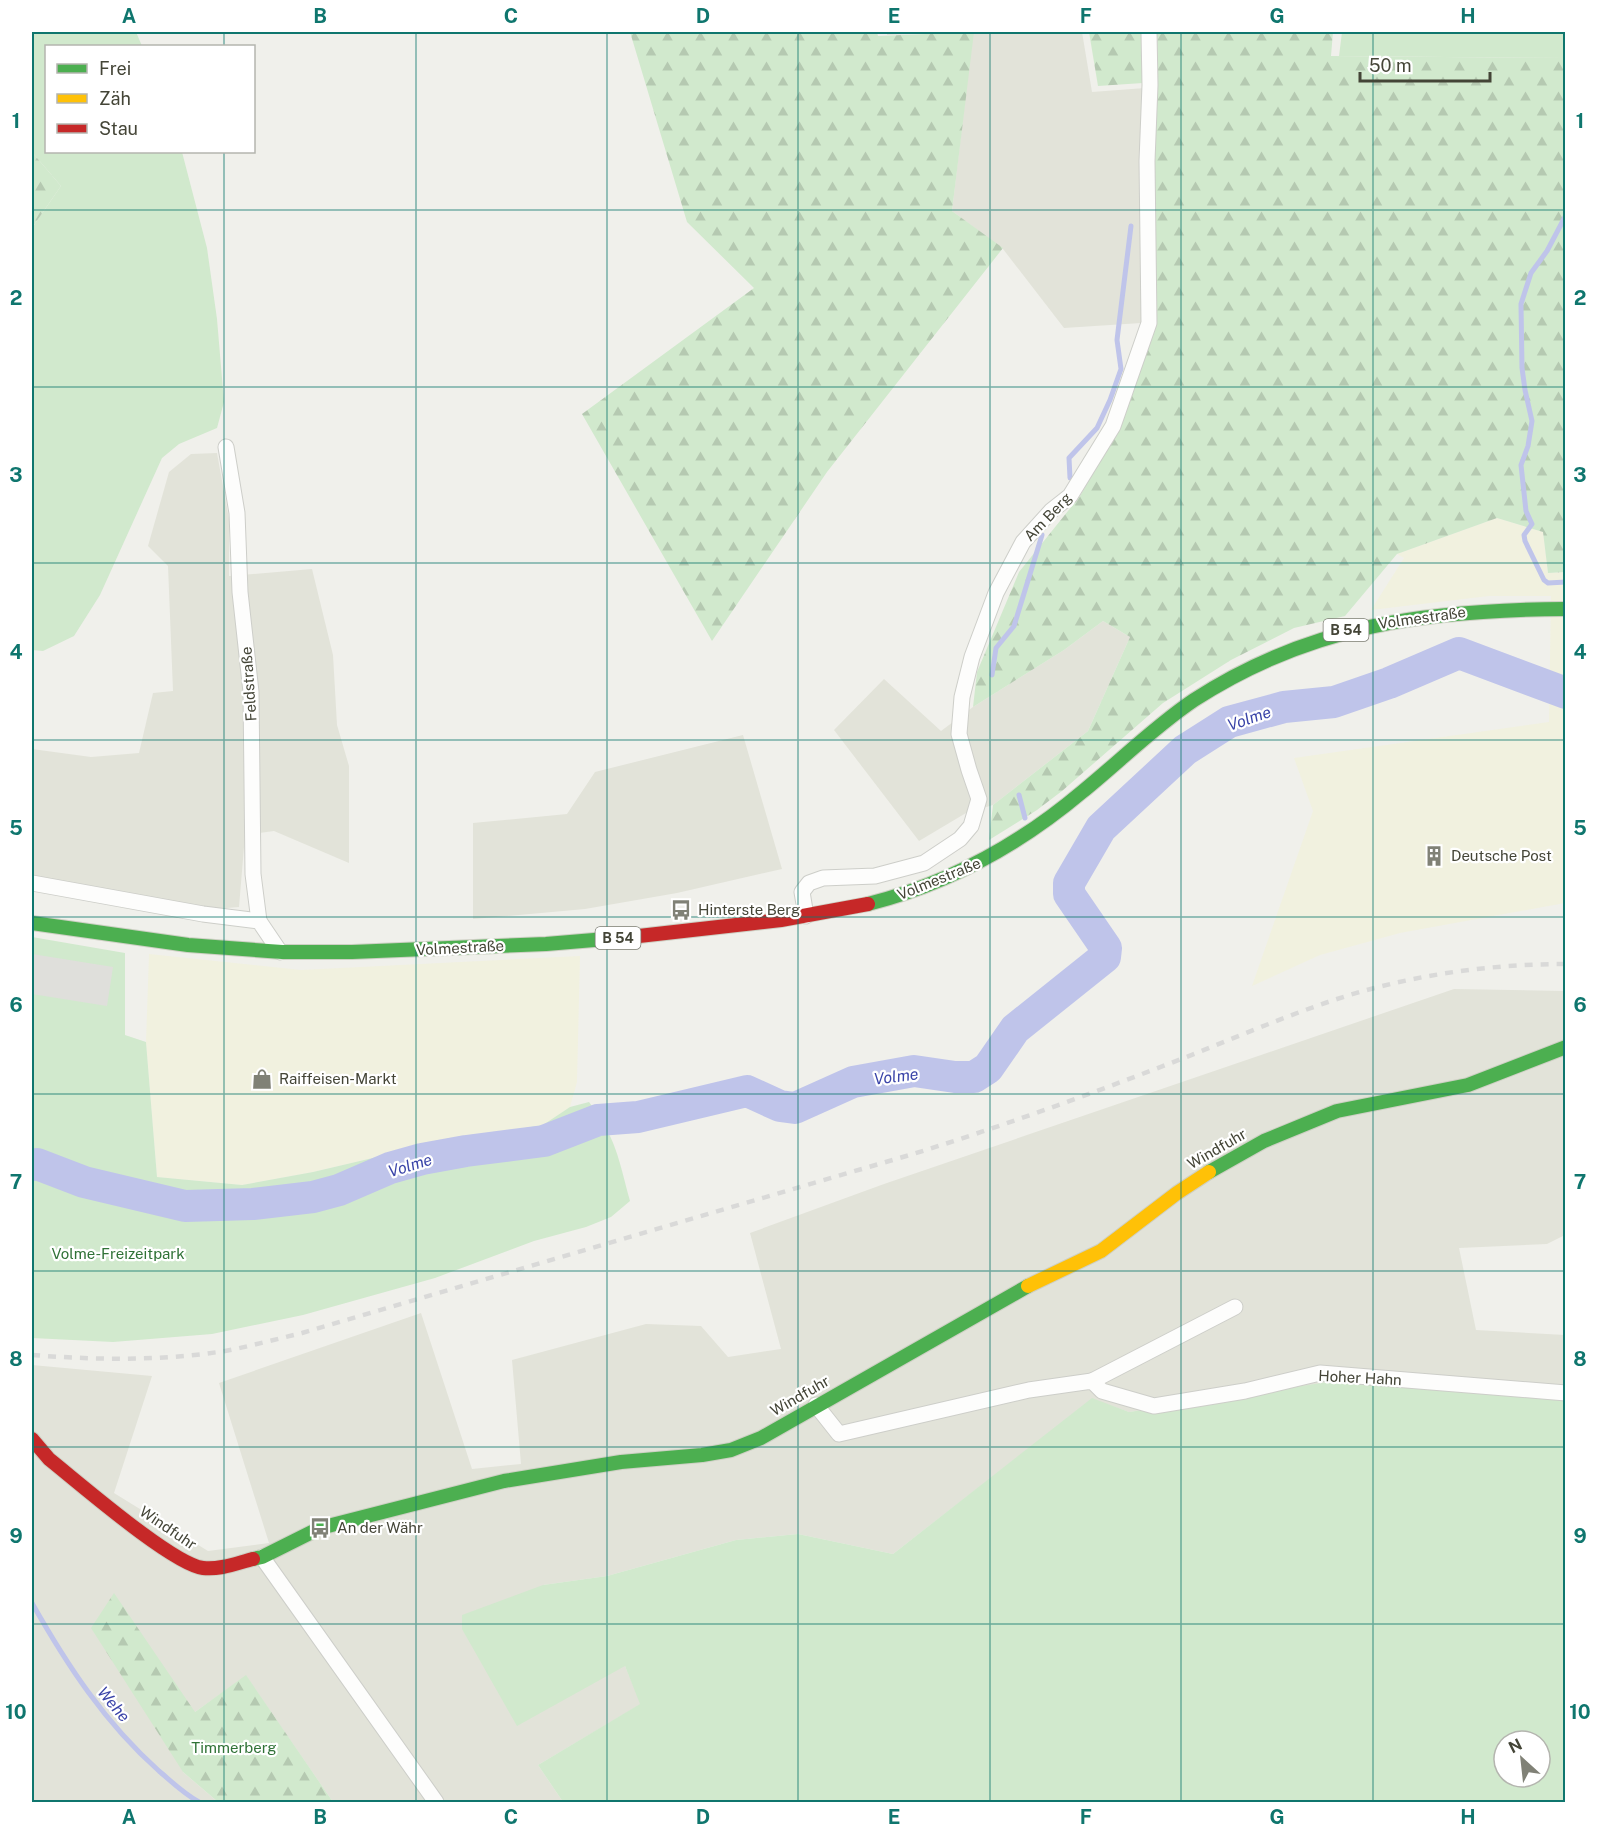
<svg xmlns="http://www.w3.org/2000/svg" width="1597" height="1834" font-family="'Public Sans',sans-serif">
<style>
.residential{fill:#e2e3d9}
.commercial{fill:#f1f1df}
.green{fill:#d1e9cd;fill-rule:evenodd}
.forest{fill:url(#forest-firs)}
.parking{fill:#dfdfdb}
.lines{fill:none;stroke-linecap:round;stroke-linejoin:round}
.stream{stroke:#bfc4ea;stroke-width:5}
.river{stroke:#bfc4ea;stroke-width:32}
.street-casing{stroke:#cdcec9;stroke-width:17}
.fast-casing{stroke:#ced0c4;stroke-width:16}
.slow-casing{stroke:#ced0c4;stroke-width:16}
.jam-casing{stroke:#ced0c4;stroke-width:16}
.street{stroke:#fdfdfc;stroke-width:15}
.fast{stroke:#4caf50;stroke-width:14}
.slow{stroke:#ffc107;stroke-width:14}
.jam{stroke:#c62828;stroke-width:14}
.rail{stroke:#d9d9d8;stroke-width:4.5;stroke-dasharray:8 8;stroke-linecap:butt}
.grid{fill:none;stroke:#0f766e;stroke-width:1.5;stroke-opacity:0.55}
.labels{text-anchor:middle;stroke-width:4.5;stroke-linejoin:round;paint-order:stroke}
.shield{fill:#fff;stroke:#7c7d73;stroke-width:1.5}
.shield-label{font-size:14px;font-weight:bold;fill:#444537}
.street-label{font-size:15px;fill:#444537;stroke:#fff}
.poi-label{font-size:15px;fill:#444537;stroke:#fff;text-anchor:start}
.park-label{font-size:15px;fill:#307237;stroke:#fff}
.water-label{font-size:16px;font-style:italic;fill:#3a44a8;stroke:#fff}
.neatline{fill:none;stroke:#0f766e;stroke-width:2}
.grid-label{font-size:20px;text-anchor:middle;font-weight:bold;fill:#0f766e}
</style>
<defs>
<pattern id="forest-firs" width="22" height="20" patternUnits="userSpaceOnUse" patternTransform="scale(1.5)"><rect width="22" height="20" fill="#d1e9cd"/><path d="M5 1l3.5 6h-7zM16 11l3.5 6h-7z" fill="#b5c9b1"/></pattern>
</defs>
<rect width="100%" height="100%" fill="#f0f0eb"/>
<g class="residential">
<path d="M887 32H1082L1092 92 1145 88 1140 163 1141 323 1064 328 1003 249 952 211 973 32 887 35Z"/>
<path d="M217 453 229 519V576L312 569 333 655 337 725 349 766V863L274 831 245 835 239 907 215 909 32 877V749L91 757 139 753 153 693 173 691 168 566 148 546 169 472 191 454Z"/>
<path d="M1103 621 1130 637 1088 731 993 805 966 813 919 841 834 730 884 679 941 731 973 707 1064 650Z"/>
<path d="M743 735 782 869 677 893 585 909 473 919V823L567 814 595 772Z"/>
<path d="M1454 989 1565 991V1235L1547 1244 1459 1248 1476 1330 1565 1335V1399L1245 1396 1129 1412 1092 1399 893 1554 798 1534 736 1540 607 1576 543 1585 625 1666 641 1704 538 1765 563 1802H333L246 1676 195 1712 183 1772 218 1802H32V1365L152 1376 114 1493 208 1551 269 1543 219 1383 421 1313 472 1469 521 1464 512 1360 646 1324 701 1326 728 1357 781 1349 750 1233 884 1184Z"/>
</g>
<g class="commercial">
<path d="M1497 518 1543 532 1548 573 1565 572V903L1400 933 1320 955 1252 986 1313 811 1294 758 1549 722 1551 596H1489L1371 610 1404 558 1397 554Z"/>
<path d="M149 954 301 970 580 956 577 1082 570 1107 544 1125 445 1141 313 1172 242 1185 157 1177 146 1042Z"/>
</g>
<g class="green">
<path d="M32 32H136L142 46H46V152H182L207 248 217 319 224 402 217 428 179 444 162 458 100 595 74 636 43 651 32 650V228L61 186 32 152Z"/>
<path d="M1342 32H1565V58L1339 56Z"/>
<path d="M32 937 125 953V1035L146 1042 157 1177 242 1185 313 1172 445 1141 543 1125 570 1107 589 1102C616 1137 619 1160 630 1201L611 1217 586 1227 534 1241 435 1278 303 1315 212 1334 113 1342 32 1338Z"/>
<path d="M1335 1381 1565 1399V1802H563L538 1765 640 1704 625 1666 517 1726 462 1629V1615L543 1585 607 1576 736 1540 798 1534 893 1554 1092 1398 1129 1412ZM1504 1741H1540V1777H1504Z"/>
</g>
<g class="forest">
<path d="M630 32H877L878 36 974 32 952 211 1003 248 827 472 712 641 582 414 754 288 687 222Z"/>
<path d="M1089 32H1141L1143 83 1098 86Z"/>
<path d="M1157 32H1333L1331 56 1565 58V572L1548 573 1543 532 1497 518 1397 554 1345 616 1294 628 1231 660 1163 703 1062 791 1037 810 989 840 993 805 1088 731 1130 637 1103 621 1064 650 973 707 977 672 1019 572 1080 496 1118 428 1155 321 1154 157 1158 82Z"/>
<path d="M32 152 61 186 32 228Z"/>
<path d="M114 1593 195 1712 246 1675 333 1802H218L183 1772 91 1628Z"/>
</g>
<path class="parking" d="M32 954 113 967 107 1006 32 994Z"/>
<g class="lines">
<g class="stream">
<path d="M1566 215 1547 251 1531 273 1521 304 1522 368 1525 390 1532 421 1528 446 1521 465 1526 511 1532 524 1524 535 1525 541 1544 580 1548 583 1566 582"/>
<path d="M1070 478 1069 458 1097 428 1110 400 1121 369 1117 340 1131 226"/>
<path d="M992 675 996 648 1014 626 1042 535"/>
<path d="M1019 795 1025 818"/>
<path d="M32 1603C67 1665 105 1723 159 1771 172 1782 184 1794 199 1802"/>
</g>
<path class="river" d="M32 1165 37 1164 84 1182 185 1206 253 1204 313 1197 339 1190 390 1168 422 1159 466 1151 544 1141 598 1120 638 1117 747 1091 780 1106 795 1108 853 1082 914 1071 955 1077H974L988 1068 1015 1029 1105 957 1106 948 1069 894V883L1101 828 1185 750 1229 722 1284 707 1334 702 1389 683 1459 653 1566 693"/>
<g class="street-casing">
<g id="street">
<path d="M226 447 237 513 240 592 251 692 253 874 259 921"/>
<path d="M32 883 203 914 259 921 280 952"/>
<path d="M806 916 802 892 809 883 823 878 875 876 924 863 960 839 971 826 979 799 969 770 959 734 962 697 972 657 996 593 1023 542 1051 511 1070 496 1113 426 1149 323 1147 161 1150 85 1149 32"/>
<path d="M1092 1381 1235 1307"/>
<path d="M816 1405 839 1434 1029 1390 1092 1381 1102 1391 1154 1406 1245 1391 1320 1373 1566 1393"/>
<path d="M262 1557 436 1802"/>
</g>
</g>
<g class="fast-casing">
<g id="fast">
<path d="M868 904C948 884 1019 845 1082 792 1119 762 1154 727 1194 700 1311 624 1429 610 1566 609"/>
<path d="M32 923 188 945 282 952H352L546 944 630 937"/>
<path d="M1209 1172 1264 1141 1337 1111 1468 1085 1566 1047"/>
<path d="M253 1559 262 1557 320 1528 504 1481 621 1462 702 1455 731 1450 761 1438 1028 1286"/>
</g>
</g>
<g class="slow-casing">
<path id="slow" d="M1028 1286 1101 1251 1177 1193 1209 1172"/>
</g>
<g class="jam-casing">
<g id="jam">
<path d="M630 937 781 920 868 904"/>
<path d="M32 1439 49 1459C78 1482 172 1564 203 1568 220 1570 237 1563 253 1559"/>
</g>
</g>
<use href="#street" class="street"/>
<use href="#fast" class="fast"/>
<use href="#slow" class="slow"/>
<use href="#jam" class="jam"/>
<path class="rail" d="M32 1355C97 1360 161 1361 225 1351 251 1346 277 1339 302 1333L913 1154C1000 1127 1085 1096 1171 1063 1223 1043 1275 1020 1328 1002 1404 976 1486 964 1566 964"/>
</g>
<path class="grid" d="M224 32V46M416 32V1802M607 32V1802M798 32V1802M990 32V1802M1181 32V1802M1373 32V1802M224 152V1802M32 210H1566M32 387H1566M32 563H1566M32 740H1566M32 917H1566M32 1094H1566M32 1271H1566M32 1447H1566M32 1624H1566"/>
<defs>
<g id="building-bare" transform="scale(1.62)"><path d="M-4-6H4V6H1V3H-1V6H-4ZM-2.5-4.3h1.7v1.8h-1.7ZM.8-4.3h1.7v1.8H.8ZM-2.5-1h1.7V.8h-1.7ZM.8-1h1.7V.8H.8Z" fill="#808176" stroke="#fff" stroke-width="2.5" paint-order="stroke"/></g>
<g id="bus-bare" transform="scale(1.62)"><path d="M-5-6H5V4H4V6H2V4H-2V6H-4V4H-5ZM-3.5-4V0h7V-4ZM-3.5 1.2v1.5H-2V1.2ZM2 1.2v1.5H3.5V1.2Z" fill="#808176" stroke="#fff" stroke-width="2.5" paint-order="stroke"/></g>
<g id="shop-bare" transform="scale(1.62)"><path d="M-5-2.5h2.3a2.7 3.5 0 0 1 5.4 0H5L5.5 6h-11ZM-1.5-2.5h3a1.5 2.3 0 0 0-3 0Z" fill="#808176" stroke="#fff" stroke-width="2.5" paint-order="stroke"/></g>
</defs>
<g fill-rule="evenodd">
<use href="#building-bare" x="1434" y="856"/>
<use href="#bus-bare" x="681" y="910"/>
<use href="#shop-bare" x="262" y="1079"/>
<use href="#bus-bare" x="320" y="1528"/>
</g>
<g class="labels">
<g class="shield">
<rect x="1323.5" y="619" width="45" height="22" rx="4.5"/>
<rect x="595.5" y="927" width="45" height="22" rx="4.5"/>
</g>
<g class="shield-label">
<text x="1346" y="635">B 54</text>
<text x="618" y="943">B 54</text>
</g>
<g class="street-label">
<text transform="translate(1048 517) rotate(-46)" y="5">Am Berg</text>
<text transform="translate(1422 618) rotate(-8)" y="5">Volmestraße</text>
<text transform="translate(249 684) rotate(-94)" y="5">Feldstraße</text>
<text transform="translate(939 879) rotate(-22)" y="5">Volmestraße</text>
<text transform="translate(460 948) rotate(-3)" y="5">Volmestraße</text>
<text transform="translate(1217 1149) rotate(-30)" y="5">Windfuhr</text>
<text transform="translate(1360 1378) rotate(3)" y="5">Hoher Hahn</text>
<text transform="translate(800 1396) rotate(-30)" y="5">Windfuhr</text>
<text transform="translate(168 1528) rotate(34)" y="5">Windfuhr</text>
</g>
<g class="poi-label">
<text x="1451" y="861">Deutsche Post</text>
<text x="698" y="915">Hinterste Berg</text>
<text x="279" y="1084">Raiffeisen-Markt</text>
<text x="337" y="1533">An der Währ</text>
</g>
<g class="park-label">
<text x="118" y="1259">Volme-Freizeitpark</text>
<text x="234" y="1753">Timmerberg</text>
</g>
<g class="water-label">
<text transform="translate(1249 718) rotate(-19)" y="6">Volme</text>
<text transform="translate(896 1076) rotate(-7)" y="6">Volme</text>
<text transform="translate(410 1165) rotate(-17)" y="6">Volme</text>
<text transform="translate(114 1704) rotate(50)" y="6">Wehe</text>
</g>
</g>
<rect width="1597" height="1834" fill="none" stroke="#ffffff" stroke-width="66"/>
<rect x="45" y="45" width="210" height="108" fill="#ffffff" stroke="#b4b5af" stroke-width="1.5"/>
<rect x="57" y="64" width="30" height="9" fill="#4caf50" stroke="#b4b5af" stroke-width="1.5"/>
<text x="99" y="75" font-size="18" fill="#444537">Frei</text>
<rect x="57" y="94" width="30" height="9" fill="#ffc107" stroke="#b4b5af" stroke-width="1.5"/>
<text x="99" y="105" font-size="18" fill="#444537">Zäh</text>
<rect x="57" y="124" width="30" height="9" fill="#c62828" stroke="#b4b5af" stroke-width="1.5"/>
<text x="99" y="135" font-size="18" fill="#444537">Stau</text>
<g transform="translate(1522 1759) rotate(333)"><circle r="28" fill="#ffffff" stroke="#b4b5af" stroke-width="1.5"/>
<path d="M0-4.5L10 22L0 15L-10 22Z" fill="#808176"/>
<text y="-9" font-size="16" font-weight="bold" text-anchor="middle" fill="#444537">N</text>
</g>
<path d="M1360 72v9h130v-9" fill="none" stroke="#444537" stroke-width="3"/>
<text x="1369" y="72" font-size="18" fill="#444537" stroke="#ffffff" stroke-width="4.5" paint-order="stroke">50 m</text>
<rect x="33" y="33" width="1531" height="1768" class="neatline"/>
<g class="grid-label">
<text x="129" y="23">A</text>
<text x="320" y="23">B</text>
<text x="511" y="23">C</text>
<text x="703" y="23">D</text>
<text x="894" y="23">E</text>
<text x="1086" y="23">F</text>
<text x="1277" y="23">G</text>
<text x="1468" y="23">H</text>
<text x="16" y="128">1</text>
<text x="1580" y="128">1</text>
<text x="16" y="305">2</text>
<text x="1580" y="305">2</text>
<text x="16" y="482">3</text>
<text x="1580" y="482">3</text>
<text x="16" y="659">4</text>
<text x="1580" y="659">4</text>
<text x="16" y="835">5</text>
<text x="1580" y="835">5</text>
<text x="16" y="1012">6</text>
<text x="1580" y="1012">6</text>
<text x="16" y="1189">7</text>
<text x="1580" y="1189">7</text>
<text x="16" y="1366">8</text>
<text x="1580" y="1366">8</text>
<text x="16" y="1543">9</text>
<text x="1580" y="1543">9</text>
<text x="16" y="1719">10</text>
<text x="1580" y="1719">10</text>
<text x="129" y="1824">A</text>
<text x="320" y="1824">B</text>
<text x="511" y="1824">C</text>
<text x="703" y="1824">D</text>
<text x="894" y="1824">E</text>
<text x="1086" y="1824">F</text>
<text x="1277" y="1824">G</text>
<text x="1468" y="1824">H</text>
</g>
</svg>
